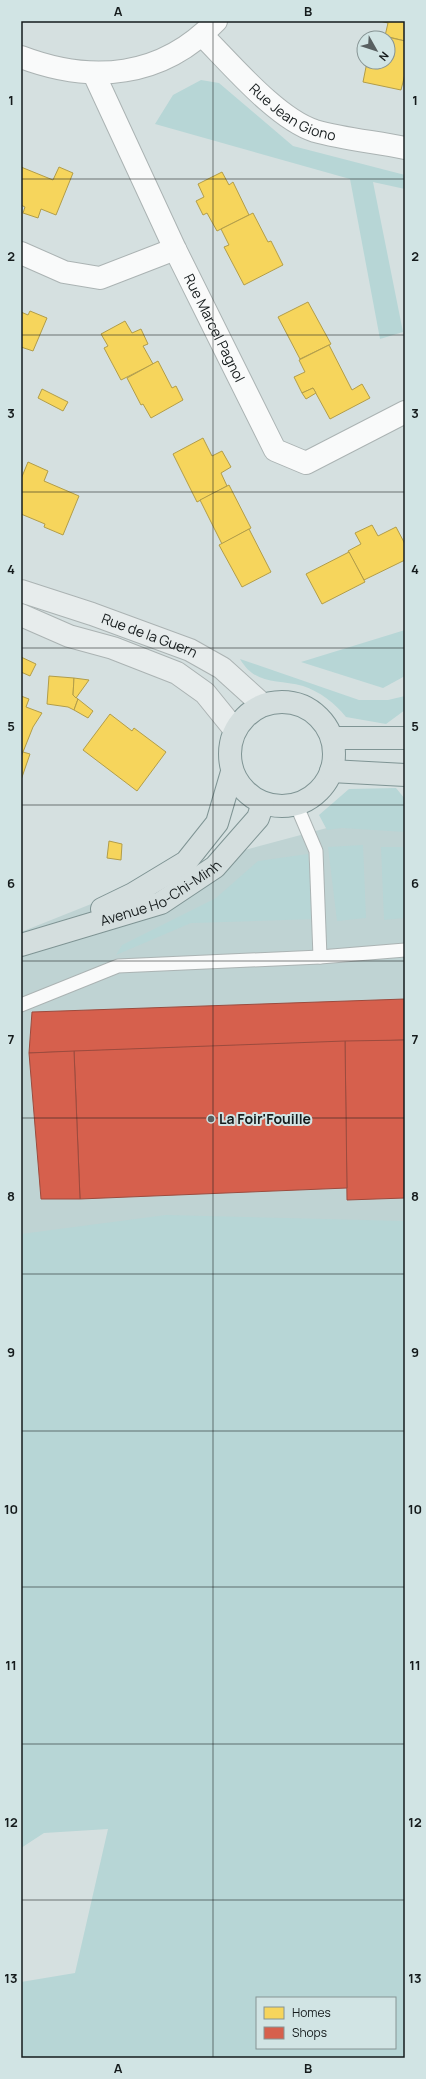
<svg xmlns="http://www.w3.org/2000/svg" width="426" height="2079" font-family="Manrope,sans-serif">
<style>
.built{fill:#bfd3d3}
.green{fill:#b7d6d6;fill-rule:evenodd}
.homes{fill:#f6d55c;stroke:#b29d49}
.shops{fill:#d6604d;stroke:#9c4b3e}
.lines{fill:none;stroke-linecap:round;stroke-linejoin:round}
.service-casing{stroke:#abb3b3;stroke-width:15}
.minor-casing{stroke:#abb3b3;stroke-width:24}
.secondary-casing{stroke:#abb3b3;stroke-width:24}
.primary-casing{stroke:#7f9494;stroke-width:24}
.service{stroke:#f9fafa;stroke-width:13}
.minor{stroke:#f9fafa;stroke-width:22}
.secondary{stroke:#e7ecec;stroke-width:22}
.primary{stroke:#d4dede;stroke-width:22}
.grid{fill:none;stroke:#151b1c;stroke-width:1;stroke-opacity:0.55}
.poi-dot{fill:#586061;stroke:#d1e4e4;stroke-width:1.5}
.labels{text-anchor:middle;stroke-width:4;stroke-linejoin:round;paint-order:stroke}
.street-label{font-size:14px;fill:#151b1c;stroke:#d1e4e4}
.poi-label{font-size:14px;font-weight:bold;fill:#151b1c;stroke:#d1e4e4;text-anchor:start}
.neatline{fill:none;stroke:#151b1c;stroke-width:1.5}
.grid-label{font-size:13px;text-anchor:middle;font-weight:bold;fill:#151b1c}
</style>
<rect width="100%" height="100%" fill="#d5e0e0"/>
<path class="built" d="M338 825 405 830V1253L21 1265V932L189 865Z"/>
<g class="green">
<path d="M201 80 219 83 293 146 405 175V189L373 182 403 332 380 339 350 179 155 124 173 95Z"/>
<path d="M405 630V676L383 688 301 662Z"/>
<path d="M240 659 359 700H388L405 696V710L386 724 346 717C336 704 319 691 303 686 277 679 256 686 240 659Z"/>
<path d="M396 788 405 799V832L342 828 327 830 319 815 349 789Z"/>
<path d="M363 845 366 918 337 921 328 847Z"/>
<path d="M381 847H405V918L384 920Z"/>
<path d="M308 854 314 919 191 923 116 955 122 945 216 898 258 861Z"/>
<path d="M166 1215 405 1221V2058H21V1982L75 1973 108 1829 44 1833 21 1848V1234ZM257 1998H395V2048H257Z"/>
</g>
<g class="homes">
<path d="M380 21H405V41L385 36 388 23Z"/>
<path d="M374 34 405 41V74L401 90 363 82 367 62H388V38H373Z"/>
<path d="M21 167 53 180 59 167 73 173 56 215 41 209 38 218 23 213 25 207 21 205Z"/>
<path d="M222 172 229 185 233 182 249 215 217 231 207 213 203 215 196 201 204 197 198 184Z"/>
<path d="M253 213 268 242 271 241 283 265 244 285 224 247 229 245 221 229Z"/>
<path d="M308 302 331 344 300 359 278 317Z"/>
<path d="M30 311 47 318 33 351 21 347V312L28 315Z"/>
<path d="M125 321 132 333 141 329 148 344 143 346 153 364 121 380 104 348 108 346 101 334Z"/>
<path d="M329 345 352 390 362 384 370 398 330 419 313 388 302 393 294 377 305 372 299 360Z"/>
<path d="M158 361 172 388 176 386 183 400 151 418 143 404 141 405 127 378Z"/>
<path d="M313 388 316 393 306 399 302 393Z"/>
<path d="M42 389 68 402 63 411 38 398Z"/>
<path d="M203 438 212 456 222 451 231 467 221 473 227 486 197 502 173 454Z"/>
<path d="M28 462 48 471 44 481 79 496 63 535 44 527 45 524 21 514V479Z"/>
<path d="M229 485 251 528 222 544 200 500Z"/>
<path d="M372 525 378 536 396 527 405 544V560L364 580 348 551 361 544 355 533Z"/>
<path d="M249 529 271 572 242 587 219 545Z"/>
<path d="M349 552 365 582 322 604 306 574Z"/>
<path d="M21 657 36 664 30 676 21 672Z"/>
<path d="M49 676 74 678 73 695 78 699 74 710 68 707 47 704Z"/>
<path d="M74 678 89 680 76 698 73 695Z"/>
<path d="M21 696 29 699 26 707 42 713 33 727 23 752 21 751Z"/>
<path d="M78 699 93 711 88 718 74 710Z"/>
<path d="M110 714 132 731 134 728 166 752 137 791 83 750Z"/>
<path d="M23 752 30 754 21 780V757Z"/>
<path d="M109 841 122 844 121 860 107 858Z"/>
</g>
<g class="shops">
<path d="M405 999V1040L29 1053 32 1012Z"/>
<path d="M405 1040V1198L347 1200 345 1041Z"/>
<path d="M345 1041 347 1188 80 1199 74 1051Z"/>
<path d="M74 1051 80 1199H41L29 1053Z"/>
</g>
<g class="lines">
<g class="service-casing">
<g id="service">
<path d="M296 804 316 851 320 957"/>
<path d="M21 1005 118 966 320 957 405 950"/>
</g>
</g>
<g class="minor-casing">
<g id="minor">
<path id="s1" d="M202 35C231 64 277 119 315 131 343 139 376 142 405 148"/>
<path d="M21 57C92 84 162 78 216 21"/>
<path id="s2" d="M94 74 175 249 275 450 306 463 405 412"/>
<path d="M21 253 64 272 100 278 175 249"/>
</g>
</g>
<g class="secondary-casing">
<g id="secondary">
<path id="s3" d="M21 591 92 614 190 650 222 668 263 705"/>
<path d="M21 615 69 636 113 648 177 673 205 693 235 730"/>
</g>
</g>
<g class="primary-casing">
<g id="primary">
<circle cx="282" cy="754" r="52"/>
<path d="M332 738H405"/>
<path d="M331 771 405 775"/>
<path d="M102 909 133 894 186 862 217 823 232 772"/>
<path id="s4" d="M21 945 161 903 215 867 258 818 263 803"/>
</g>
</g>
<use href="#service" class="service"/>
<use href="#minor" class="minor"/>
<use href="#secondary" class="secondary"/>
<use href="#primary" class="primary"/>
</g>
<path class="grid" d="M213 21V2058M21 179H405M21 335H405M21 492H405M21 648H405M21 805H405M21 961H405M21 1118H405M21 1274H405M21 1431H405M21 1587H405M21 1744H405M21 1900H405"/>
<circle class="poi-dot" cx="211" cy="1119" r="4"/>
<g class="labels">
<g class="street-label">
<text dy="5" stroke="none"><textPath href="#s1" startOffset="121">Rue Jean Giono</textPath></text>
<text dy="5" stroke="none"><textPath href="#s2" startOffset="281">Rue Marcel Pagnol</textPath></text>
<text dy="5" stroke="none"><textPath href="#s3" startOffset="136">Rue de la Guern</textPath></text>
<text dy="5" stroke="none"><textPath href="#s4" startOffset="150">Avenue Ho-Chi-Minh</textPath></text>
</g>
<g class="poi-label">
<text x="219" y="1124">La Foir'Fouille</text>
</g>
</g>
<rect width="426" height="2079" fill="none" stroke="#d1e4e4" stroke-width="44"/>
<rect x="256" y="1997" width="140" height="52" fill="#d1e4e4" stroke="#869494"/>
<rect x="264" y="2007" width="20" height="12" fill="#f6d55c" stroke="#869494"/>
<text x="292" y="2017" font-size="12" fill="#151b1c">Homes</text>
<rect x="264" y="2027" width="20" height="12" fill="#d6604d" stroke="#869494"/>
<text x="292" y="2037" font-size="12" fill="#151b1c">Shops</text>
<g transform="translate(376 50) rotate(129)"><circle r="19" fill="#d1e4e4" stroke="#869494"/>
<path d="M0-3L7 15L0 10L-7 15Z" fill="#586061"/>
<text y="-6" font-size="11" font-weight="bold" text-anchor="middle" fill="#151b1c">N</text>
</g>
<rect x="22" y="22" width="382" height="2035" class="neatline"/>
<g class="grid-label">
<text x="118" y="16">A</text>
<text x="308" y="16">B</text>
<text x="11" y="105">1</text>
<text x="415" y="105">1</text>
<text x="11" y="261">2</text>
<text x="415" y="261">2</text>
<text x="11" y="418">3</text>
<text x="415" y="418">3</text>
<text x="11" y="574">4</text>
<text x="415" y="574">4</text>
<text x="11" y="731">5</text>
<text x="415" y="731">5</text>
<text x="11" y="888">6</text>
<text x="415" y="888">6</text>
<text x="11" y="1044">7</text>
<text x="415" y="1044">7</text>
<text x="11" y="1201">8</text>
<text x="415" y="1201">8</text>
<text x="11" y="1357">9</text>
<text x="415" y="1357">9</text>
<text x="11" y="1514">10</text>
<text x="415" y="1514">10</text>
<text x="11" y="1670">11</text>
<text x="415" y="1670">11</text>
<text x="11" y="1827">12</text>
<text x="415" y="1827">12</text>
<text x="11" y="1983">13</text>
<text x="415" y="1983">13</text>
<text x="118" y="2073">A</text>
<text x="308" y="2073">B</text>
</g>
</svg>
